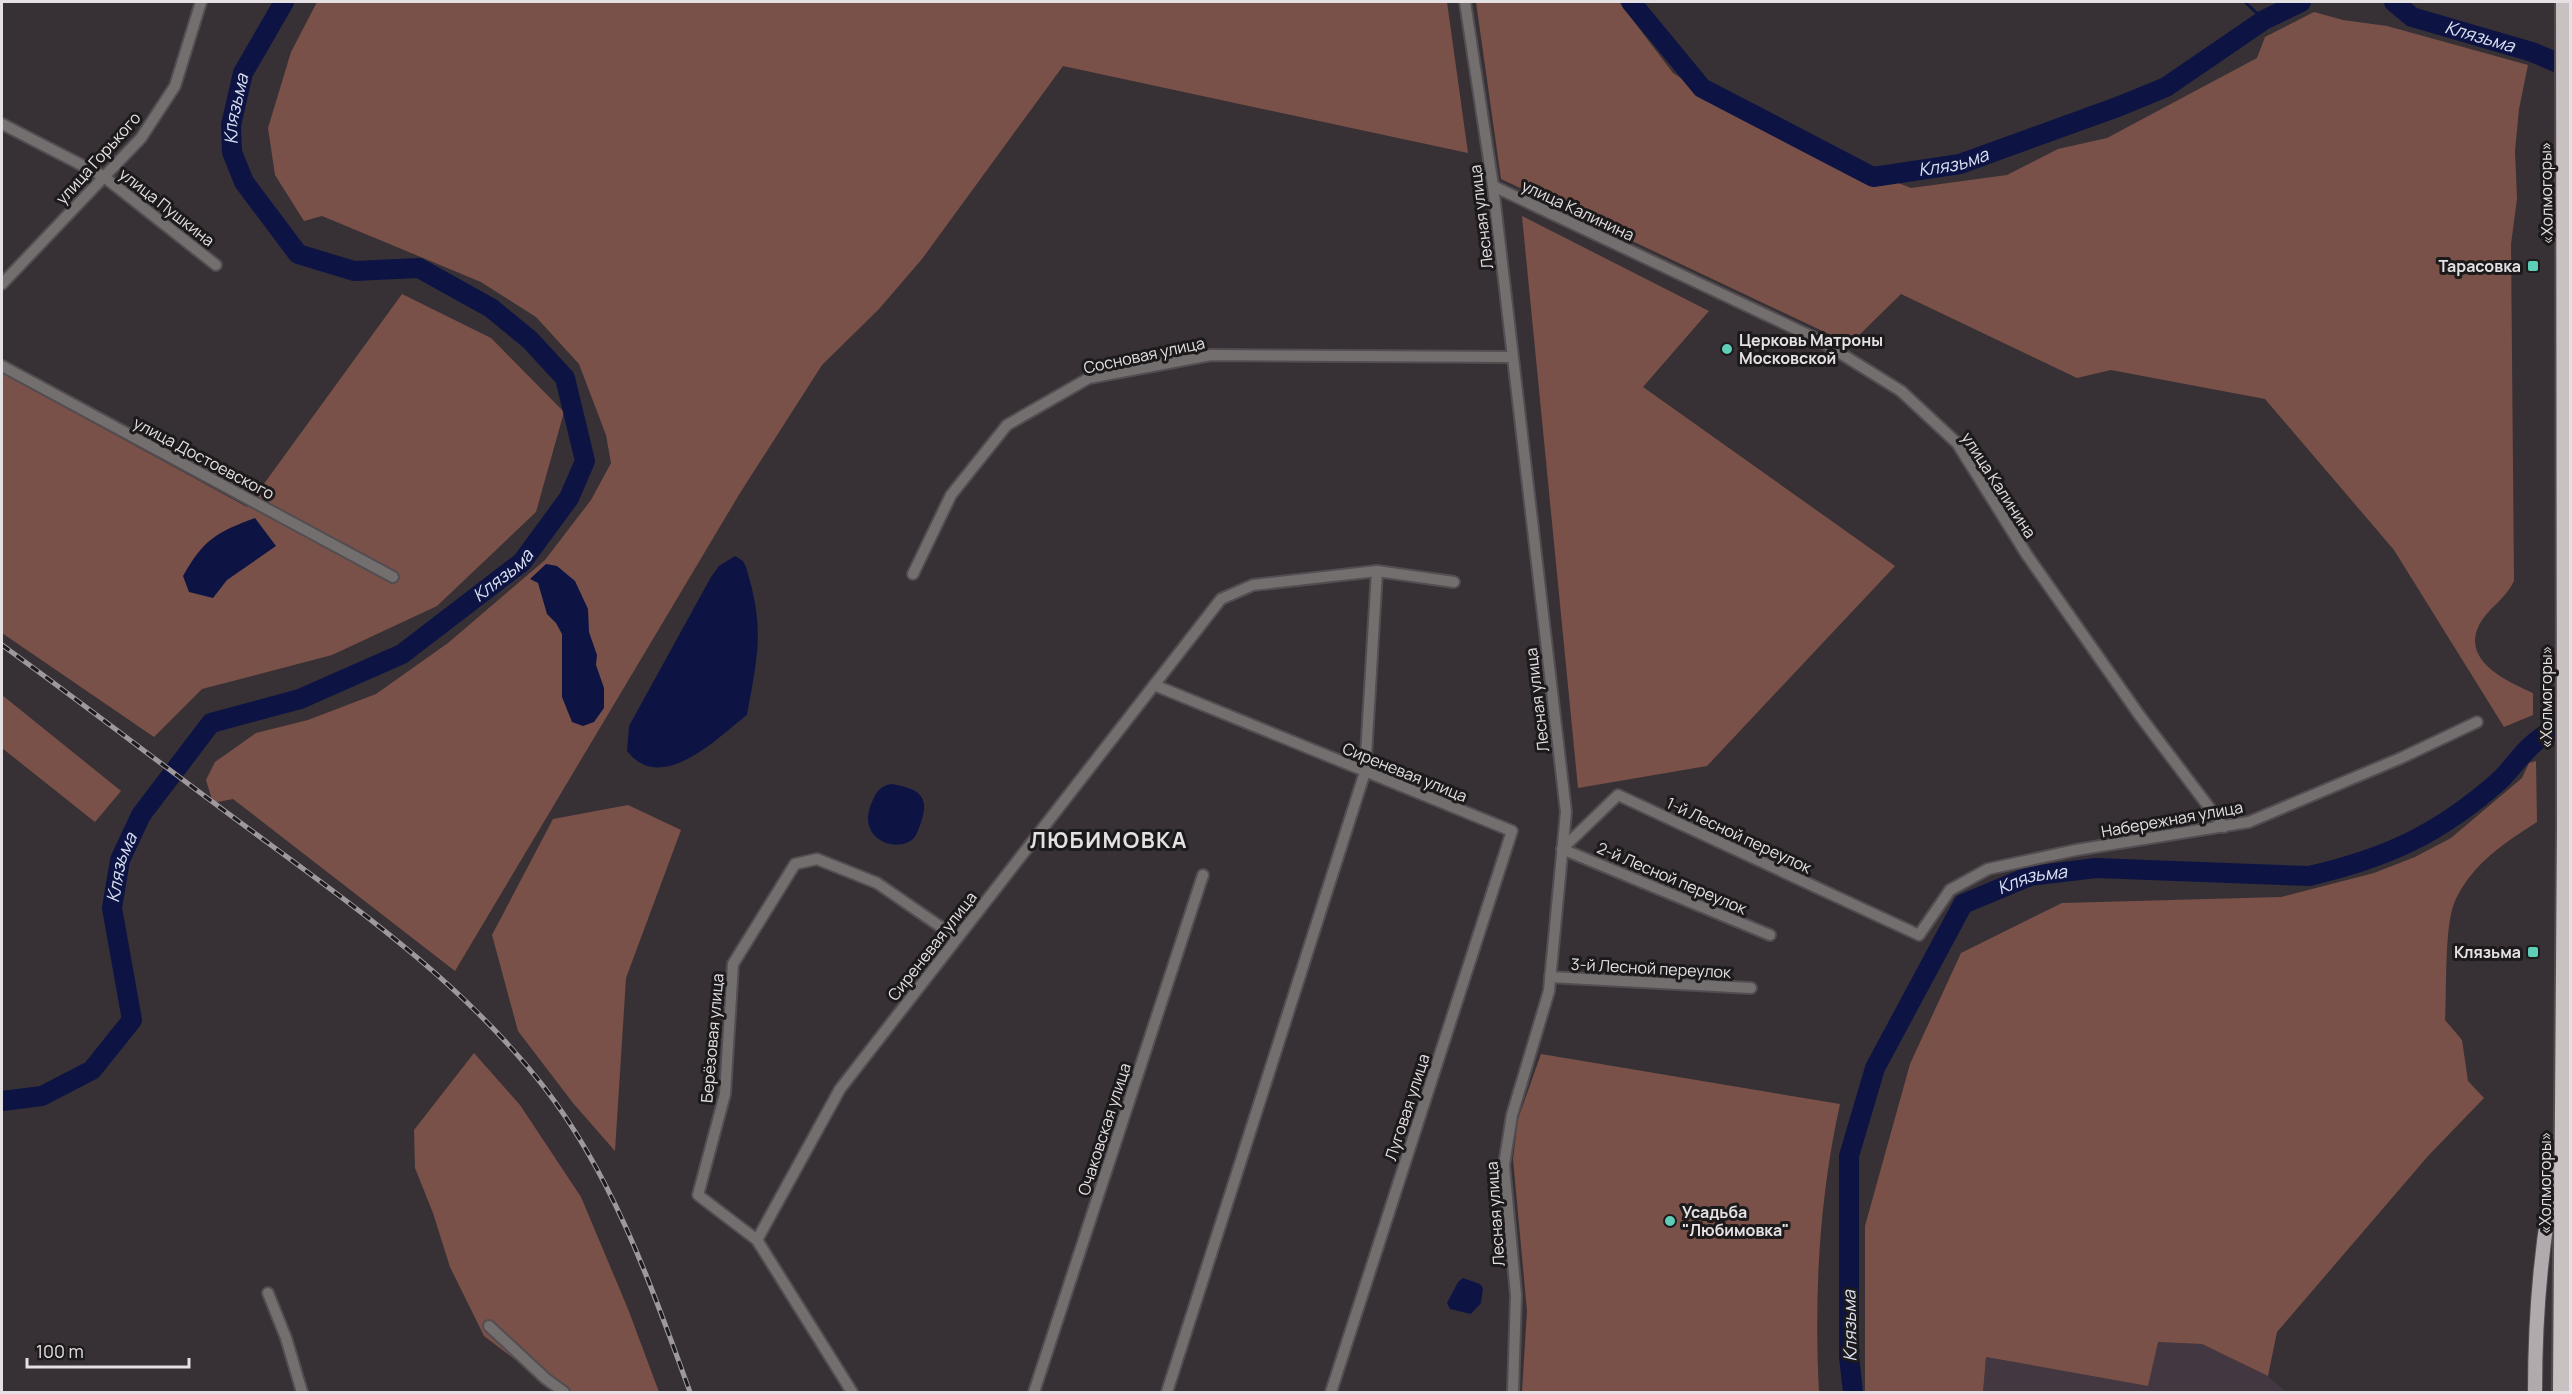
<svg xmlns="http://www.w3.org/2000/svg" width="2572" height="1394" font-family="Manrope,sans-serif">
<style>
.built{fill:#433841}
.green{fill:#7a5148}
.water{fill:#0d1444}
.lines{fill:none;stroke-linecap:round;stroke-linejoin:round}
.stream{stroke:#0d1444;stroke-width:3}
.river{stroke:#0d1444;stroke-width:20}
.minor-casing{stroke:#534d52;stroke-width:14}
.major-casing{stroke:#534d52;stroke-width:16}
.highway-casing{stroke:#534d52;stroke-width:20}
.minor{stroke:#736f6f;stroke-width:10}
.major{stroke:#b1a9ab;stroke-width:14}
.highway{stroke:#c9c0c2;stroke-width:16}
.rail-casing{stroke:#9d999c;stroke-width:5}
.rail{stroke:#1d1a1c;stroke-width:3;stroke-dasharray:9;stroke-linecap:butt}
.poi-dot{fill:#5eceb8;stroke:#1d1a1c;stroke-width:2}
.labels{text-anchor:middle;stroke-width:6;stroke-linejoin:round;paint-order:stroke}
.street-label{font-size:16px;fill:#e4e0e3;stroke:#1d1a1c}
.poi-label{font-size:16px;font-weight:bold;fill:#e4e0e3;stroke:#1d1a1c;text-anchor:end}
.water-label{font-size:18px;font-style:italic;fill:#dce1f2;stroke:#1d1a1c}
.district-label{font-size:22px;font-weight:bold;letter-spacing:1.5px;fill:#e4e0e3;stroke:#1d1a1c}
</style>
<rect width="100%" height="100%" fill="#373136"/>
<path class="built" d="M2157 1342 2202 1344 2268 1376 2286 1392H1983L1986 1357 2148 1386Z"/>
<g class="green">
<path d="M317 2H1447L1468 153 1063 66 922 259 879 309 822 365 740 493 455 971 233 799 213 803 206 780 215 762 256 733 308 720 376 694 448 643 545 560 591 500 611 463 606 435 579 364 536 317 481 282 322 216 304 221 275 175 268 128 291 52Z"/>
<path d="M1476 2H1619L1673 73 1762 129 1911 188 2007 175 2058 149 2107 138 2257 58 2265 37 2314 12 2343 20 2387 26 2528 65 2519 109 2515 151 2517 199 2511 244 2514 581C2506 599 2488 608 2479 625 2461 662 2509 682 2533 693V715L2504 727 2394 550 2265 399 2111 370 2077 378 1901 294 1850 344 1501 179Z"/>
<path d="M1522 216 1709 311 1643 387 1895 566 1707 766 1578 788Z"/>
<path d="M402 294 491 338 564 412 536 512 437 606 332 655 202 689 154 737 2 633V373L247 507Z"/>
<path d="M2 695 121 791 95 822 2 748Z"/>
<path d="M2536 761 2537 822C2504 843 2472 864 2455 901 2444 925 2447 990 2445 1020L2462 1040 2468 1081 2484 1098 2428 1156 2277 1332 2268 1376 2202 1344 2158 1342 2148 1386 1986 1357 1983 1392H1865V1226L1910 1064 1961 953 2062 903 2281 897 2374 873 2415 857 2451 838 2522 778 2529 763Z"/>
<path d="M628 805 681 830 626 978 615 1151 573 1103 518 1031 492 935 553 819Z"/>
<path d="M474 1053 520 1105 581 1197 628 1309 659 1392H558L484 1336 450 1267 433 1213 415 1168 414 1130Z"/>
<path d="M1541 1054 1840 1104C1819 1199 1814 1295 1819 1392H1522L1527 1311 1513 1159 1518 1119Z"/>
</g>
<g class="water">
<path d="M255 518 276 546 227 580 213 598 189 592 183 576C204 539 217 532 255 518Z"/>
<path d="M735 556 743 561 746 567C765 629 758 654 747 715 718 737 662 796 627 751L629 726 711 577 719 566Z"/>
<path d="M546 564 557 566 575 581 588 609 589 632 597 655 596 665 604 688V708L594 722 583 726 572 722 562 697V634L556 623 547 614 538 583 530 579Z"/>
<path d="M891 784C926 789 931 801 917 833 907 857 853 843 872 802 876 792 880 786 891 784Z"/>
<path d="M1463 1278 1480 1284 1483 1288 1481 1303 1471 1314 1450 1309 1447 1303 1458 1282Z"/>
</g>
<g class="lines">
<path class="stream" d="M2245 2 2264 20"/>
<g class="river">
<path id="s1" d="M1631 2 1702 88 1873 177 1960 164 2120 106 2166 87 2264 20 2301 2"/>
<path id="s2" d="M2394 2 2412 17 2532 52 2570 68"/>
<path id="s3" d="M2 1101 42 1096 92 1070 132 1020 112 908 120 860 141 815 211 723 300 699 402 654 522 562 569 498 585 461 565 378 530 340 491 308 419 268 354 271 298 254 244 182 232 152 231 125 243 73 284 2"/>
<path id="s4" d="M1853 1392 1849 1357V1156L1875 1068 1963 904 2030 876 2096 868 2309 876C2387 858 2439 834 2499 781 2511 770 2520 755 2533 744 2544 734 2558 726 2570 718"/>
</g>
<g class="minor-casing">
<g id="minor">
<path d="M1465 2 1493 186 1566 812 1549 991 1512 1115 1504 1165 1516 1295 1513 1392"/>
<path d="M2 124 103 176 216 265"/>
<path d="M1493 186 1819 340 1901 391 1957 443 2027 555 2140 716 2224 827"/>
<path d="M2 284 141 138 175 86 201 2"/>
<path d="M2 366 393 577"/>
<path d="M913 574 951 495 1007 425 1089 378 1211 355 1512 357"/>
<path d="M1154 685 1512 831 1331 1392"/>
<path d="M1770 935 1562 849 1618 795 1919 935 1950 890 1988 869 2076 850 2249 822 2401 758 2477 722"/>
<path d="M1550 977 1751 988"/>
<path d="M757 1240 840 1089 1221 599 1253 585 1377 571 1454 582"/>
<path d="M268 1293 286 1338 302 1392"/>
<path d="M489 1326 546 1379 564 1392"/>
<path d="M852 1392 757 1240 698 1195 725 1094 733 964 795 864 817 859 877 883 957 938"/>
<path d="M1034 1392 1203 875"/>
<path d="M1167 1392 1365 772 1377 571"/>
</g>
</g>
<g class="major-casing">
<path id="major" d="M2535 1392C2535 1315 2541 1237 2558 1161"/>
</g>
<g class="highway-casing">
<path id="highway" d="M2561 1392 2565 827 2564 2"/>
</g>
<use href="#minor" class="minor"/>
<use href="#major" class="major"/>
<use href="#highway" class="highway"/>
<g class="rail-casing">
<path id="rail" d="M2 645C82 703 161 764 241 823 348 902 461 980 544 1087 614 1178 651 1285 690 1392"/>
</g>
<use href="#rail" class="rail"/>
</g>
<g class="poi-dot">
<rect x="2527" y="260" width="12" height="12" rx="3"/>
<circle cx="1727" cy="349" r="6"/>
<rect x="2527" y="946" width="12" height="12" rx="3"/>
<circle cx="1670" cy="1221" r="6"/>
</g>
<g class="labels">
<g class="street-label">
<text transform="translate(98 158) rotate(-48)" y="6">улица Горького</text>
<text transform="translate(2546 193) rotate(-91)" y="6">«Холмогоры»</text>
<text transform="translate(167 207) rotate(38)" y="6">улица Пушкина</text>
<text transform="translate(1578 210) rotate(25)" y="6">улица Калинина</text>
<text transform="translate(1481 217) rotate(-97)" y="6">Лесная улица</text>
<text transform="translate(1144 355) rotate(-12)" y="6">Сосновая улица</text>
<text transform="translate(204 458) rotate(28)" y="6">улица Достоевского</text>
<text transform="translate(1999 485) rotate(57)" y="6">улица Калинина</text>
<text transform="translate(2546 697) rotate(-90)" y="6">«Холмогоры»</text>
<text transform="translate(1537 700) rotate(-97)" y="6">Лесная улица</text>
<text transform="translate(1405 772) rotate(22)" y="6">Сиреневая улица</text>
<text transform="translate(2172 819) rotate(-10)" y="6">Набережная улица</text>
<text transform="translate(1739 835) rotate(25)" y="6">1-й Лесной переулок</text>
<text transform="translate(1672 878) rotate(23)" y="6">2-й Лесной переулок</text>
<text transform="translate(932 946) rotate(-52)" y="6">Сиреневая улица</text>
<text transform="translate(1651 968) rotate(3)" y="6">3-й Лесной переулок</text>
<text transform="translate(712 1038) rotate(-85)" y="6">Берёзовая улица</text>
<text transform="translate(1407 1107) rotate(-72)" y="6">Луговая улица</text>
<text transform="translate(1104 1129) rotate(-72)" y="6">Очаковская улица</text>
<text transform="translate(2545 1183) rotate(-90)" y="6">«Холмогоры»</text>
<text transform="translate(1495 1214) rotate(-94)" y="6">Лесная улица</text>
</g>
<g class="poi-label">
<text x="2521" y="272">Тарасовка</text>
<text x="1739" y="346" text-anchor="start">Церковь Матроны<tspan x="1739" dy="18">Московской</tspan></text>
<text x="2521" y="958">Клязьма</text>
<text x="1682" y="1218" text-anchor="start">Усадьба<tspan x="1682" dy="18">"Любимовка"</tspan></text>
</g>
<g class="water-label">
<text dy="6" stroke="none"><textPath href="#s2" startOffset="94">Клязьма</textPath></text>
<text dy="6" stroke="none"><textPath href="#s3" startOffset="1522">Клязьма</textPath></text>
<text dy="6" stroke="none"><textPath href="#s1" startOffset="386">Клязьма</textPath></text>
<text dy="6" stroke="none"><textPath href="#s3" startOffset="820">Клязьма</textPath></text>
<text dy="6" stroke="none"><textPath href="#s3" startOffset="316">Клязьма</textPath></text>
<text dy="6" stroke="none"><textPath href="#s4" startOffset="588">Клязьма</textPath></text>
<text transform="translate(1850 1326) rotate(-91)" y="6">Клязьма</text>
</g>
<g class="district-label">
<text x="1109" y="848">ЛЮБИМОВКА</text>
</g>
</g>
<rect width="2572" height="1394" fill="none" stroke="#e4e0e3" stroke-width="6"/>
<path d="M27 1358v9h162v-9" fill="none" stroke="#e4e0e3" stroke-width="3"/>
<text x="36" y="1358" font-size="18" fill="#e4e0e3" stroke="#1d1a1c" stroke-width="4.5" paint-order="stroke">100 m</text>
</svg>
